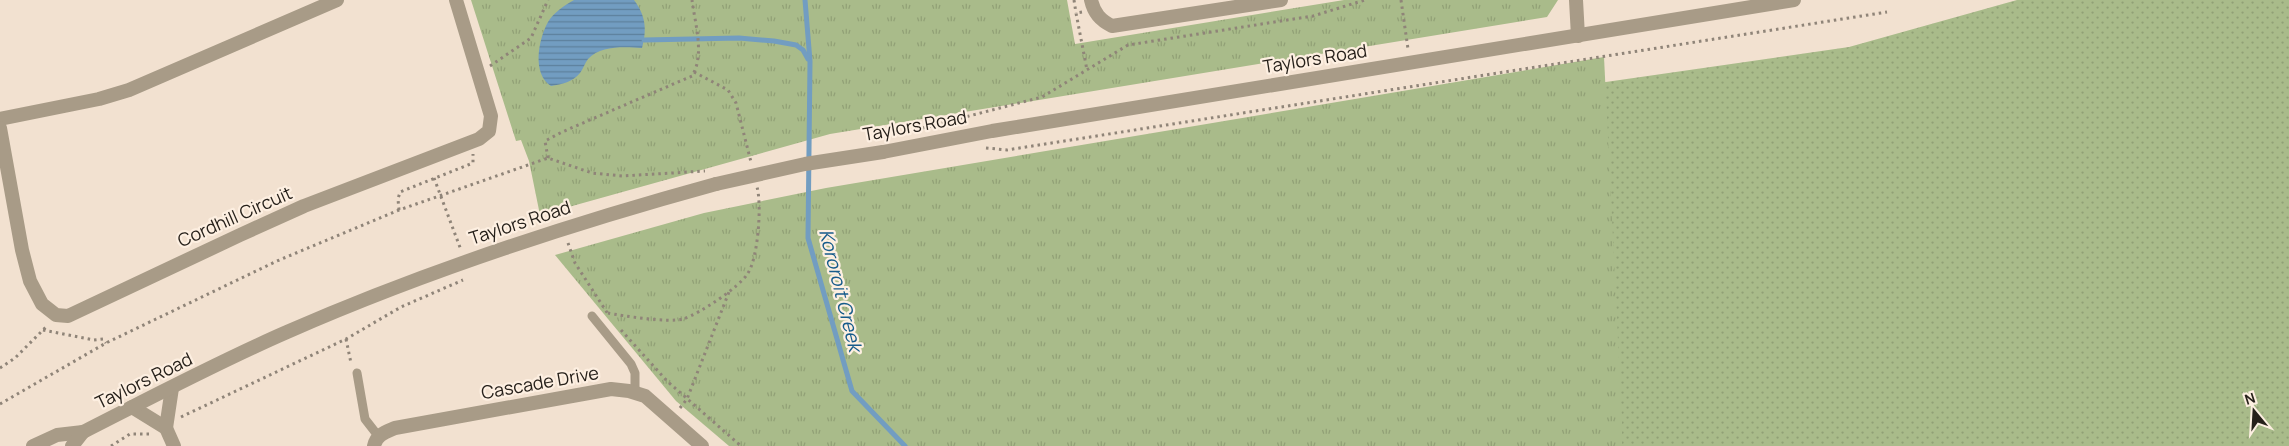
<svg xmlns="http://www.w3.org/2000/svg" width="2289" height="446" font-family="Manrope,sans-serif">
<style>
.grass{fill:url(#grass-dots)}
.park{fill:url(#park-tufts)}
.water{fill:url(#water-rules)}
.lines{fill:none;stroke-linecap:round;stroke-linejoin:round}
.stream{stroke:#729dc1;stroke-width:5}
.path{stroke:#8f8478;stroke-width:3;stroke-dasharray:2.5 4;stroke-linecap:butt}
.service{stroke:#a89b87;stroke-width:9}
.minor{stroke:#a89b87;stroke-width:14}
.tertiary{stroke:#a89b87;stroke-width:14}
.tertiary-bridge{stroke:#a89b87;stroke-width:14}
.labels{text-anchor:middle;stroke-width:4.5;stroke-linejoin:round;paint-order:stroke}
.street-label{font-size:18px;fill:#26201a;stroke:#fdefe1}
.water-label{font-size:19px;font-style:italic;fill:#165b8b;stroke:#fdefe1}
</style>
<defs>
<pattern id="grass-dots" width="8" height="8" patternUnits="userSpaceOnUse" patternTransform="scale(1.25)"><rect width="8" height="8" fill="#a9bb8a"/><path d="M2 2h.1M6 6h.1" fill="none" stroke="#91a076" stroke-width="1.8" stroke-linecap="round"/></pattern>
<pattern id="park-tufts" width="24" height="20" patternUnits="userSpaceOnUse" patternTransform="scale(1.25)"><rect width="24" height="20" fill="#a9bb8a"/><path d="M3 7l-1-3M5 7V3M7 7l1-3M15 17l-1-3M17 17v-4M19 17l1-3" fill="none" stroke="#91a076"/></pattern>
<pattern id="water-rules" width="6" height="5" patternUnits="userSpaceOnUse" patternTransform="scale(1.25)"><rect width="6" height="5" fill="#729dc1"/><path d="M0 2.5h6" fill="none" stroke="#5d809c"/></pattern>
</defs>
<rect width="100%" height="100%" fill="#f2e1d0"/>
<path class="grass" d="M2017 0H2289V446H811L1571 87 1849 47Z"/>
<g class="park">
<path d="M471 0H1067L1075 44 1344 0H1558L1547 17 830 134 540 215 529 161 521 140 516 141Z"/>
<path d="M1604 57 1622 421V446H729L676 401 555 255 704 213 826 188Z"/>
</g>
<path class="water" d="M574 0H634C646 16 647 30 642 48 625 47 601 45 588 59 585 63 583 69 580 73 573 82 562 84 551 86 532 74 538 40 548 22 553 13 565 5 574 0Z"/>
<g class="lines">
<g class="stream">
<path d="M805 0 810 61 808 238 852 391 905 446"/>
<path d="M644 40 739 38 774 41 796 45 803 50 808 59"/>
</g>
<g class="path">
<path d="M1074 0 1076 13"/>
<path d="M1401 0 1408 49"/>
<path d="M1082 12 1076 13 1087 70"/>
<path d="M490 66 531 38 548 0"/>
<path d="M694 72 728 90 736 103 751 162"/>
<path d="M923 128 1042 97 1128 45 1313 16 1365 0"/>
<path d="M986 148 1007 150 1887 12"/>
<path d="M548 158 545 141 562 132 692 76C705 55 695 24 692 0"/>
<path d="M434 178 461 250"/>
<path d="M399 210 398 199 400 192 473 163V154"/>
<path d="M568 243 575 263 608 314"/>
<path d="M608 313C623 316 669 323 683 319 699 314 740 287 748 273 758 258 762 205 757 187"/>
<path d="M43 330 94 340 103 339 106 343"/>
<path d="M621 330 667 381 741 446"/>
<path d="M346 339 351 363"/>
<path d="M0 368 15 358 48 325"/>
<path d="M0 404 106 343 277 261 399 210 548 158 592 173 622 176 705 171"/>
<path d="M680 408 687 399 729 292"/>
<path d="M181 417 346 339 401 307 463 280"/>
<path d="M111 446 130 434H149"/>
</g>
<g class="service">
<path d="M592 316 631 364 635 373V393"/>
<path d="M357 373 365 419 379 437"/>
</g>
<g class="minor">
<path d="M1091 0C1094 13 1100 20 1112 26L1281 0"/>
<path d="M1576 0 1578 36"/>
<path d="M0 119 99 99 129 90 337 0"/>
<path d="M0 128 22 250 30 281 42 304 56 315 68 316 240 235 304 206 479 139 489 131 491 116 456 0"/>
<path d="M132 407 166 428 174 446"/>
<path d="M166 428 172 388"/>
<path d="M374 446C376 435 386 432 395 428L611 389 629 391 645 396 702 446"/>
</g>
<g class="tertiary">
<path d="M883 152 992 131 1794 0"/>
<path d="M33 446 57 435 83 432C150 398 218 362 287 332 426 271 570 224 716 184"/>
<path d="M72 446 83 432"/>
</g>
<path class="tertiary-bridge" d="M716 184 805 164 883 152"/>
</g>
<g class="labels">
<g class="street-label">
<text transform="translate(1315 59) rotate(-9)" y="6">Taylors Road</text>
<text transform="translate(915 126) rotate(-10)" y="6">Taylors Road</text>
<text transform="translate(235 217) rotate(-24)" y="6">Cordhill Circuit</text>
<text transform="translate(520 223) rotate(-18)" y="6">Taylors Road</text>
<text transform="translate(144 381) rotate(-26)" y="6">Taylors Road</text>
<text transform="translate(540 383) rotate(-10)" y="6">Cascade Drive</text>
</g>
<g class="water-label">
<text transform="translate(841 290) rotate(76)" y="7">Kororoit Creek</text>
</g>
</g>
<g transform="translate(2254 411) rotate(342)" stroke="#fdefe1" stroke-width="4" paint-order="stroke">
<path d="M0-4L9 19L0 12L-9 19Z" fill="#26201a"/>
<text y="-8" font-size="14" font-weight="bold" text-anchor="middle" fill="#26201a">N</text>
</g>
</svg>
